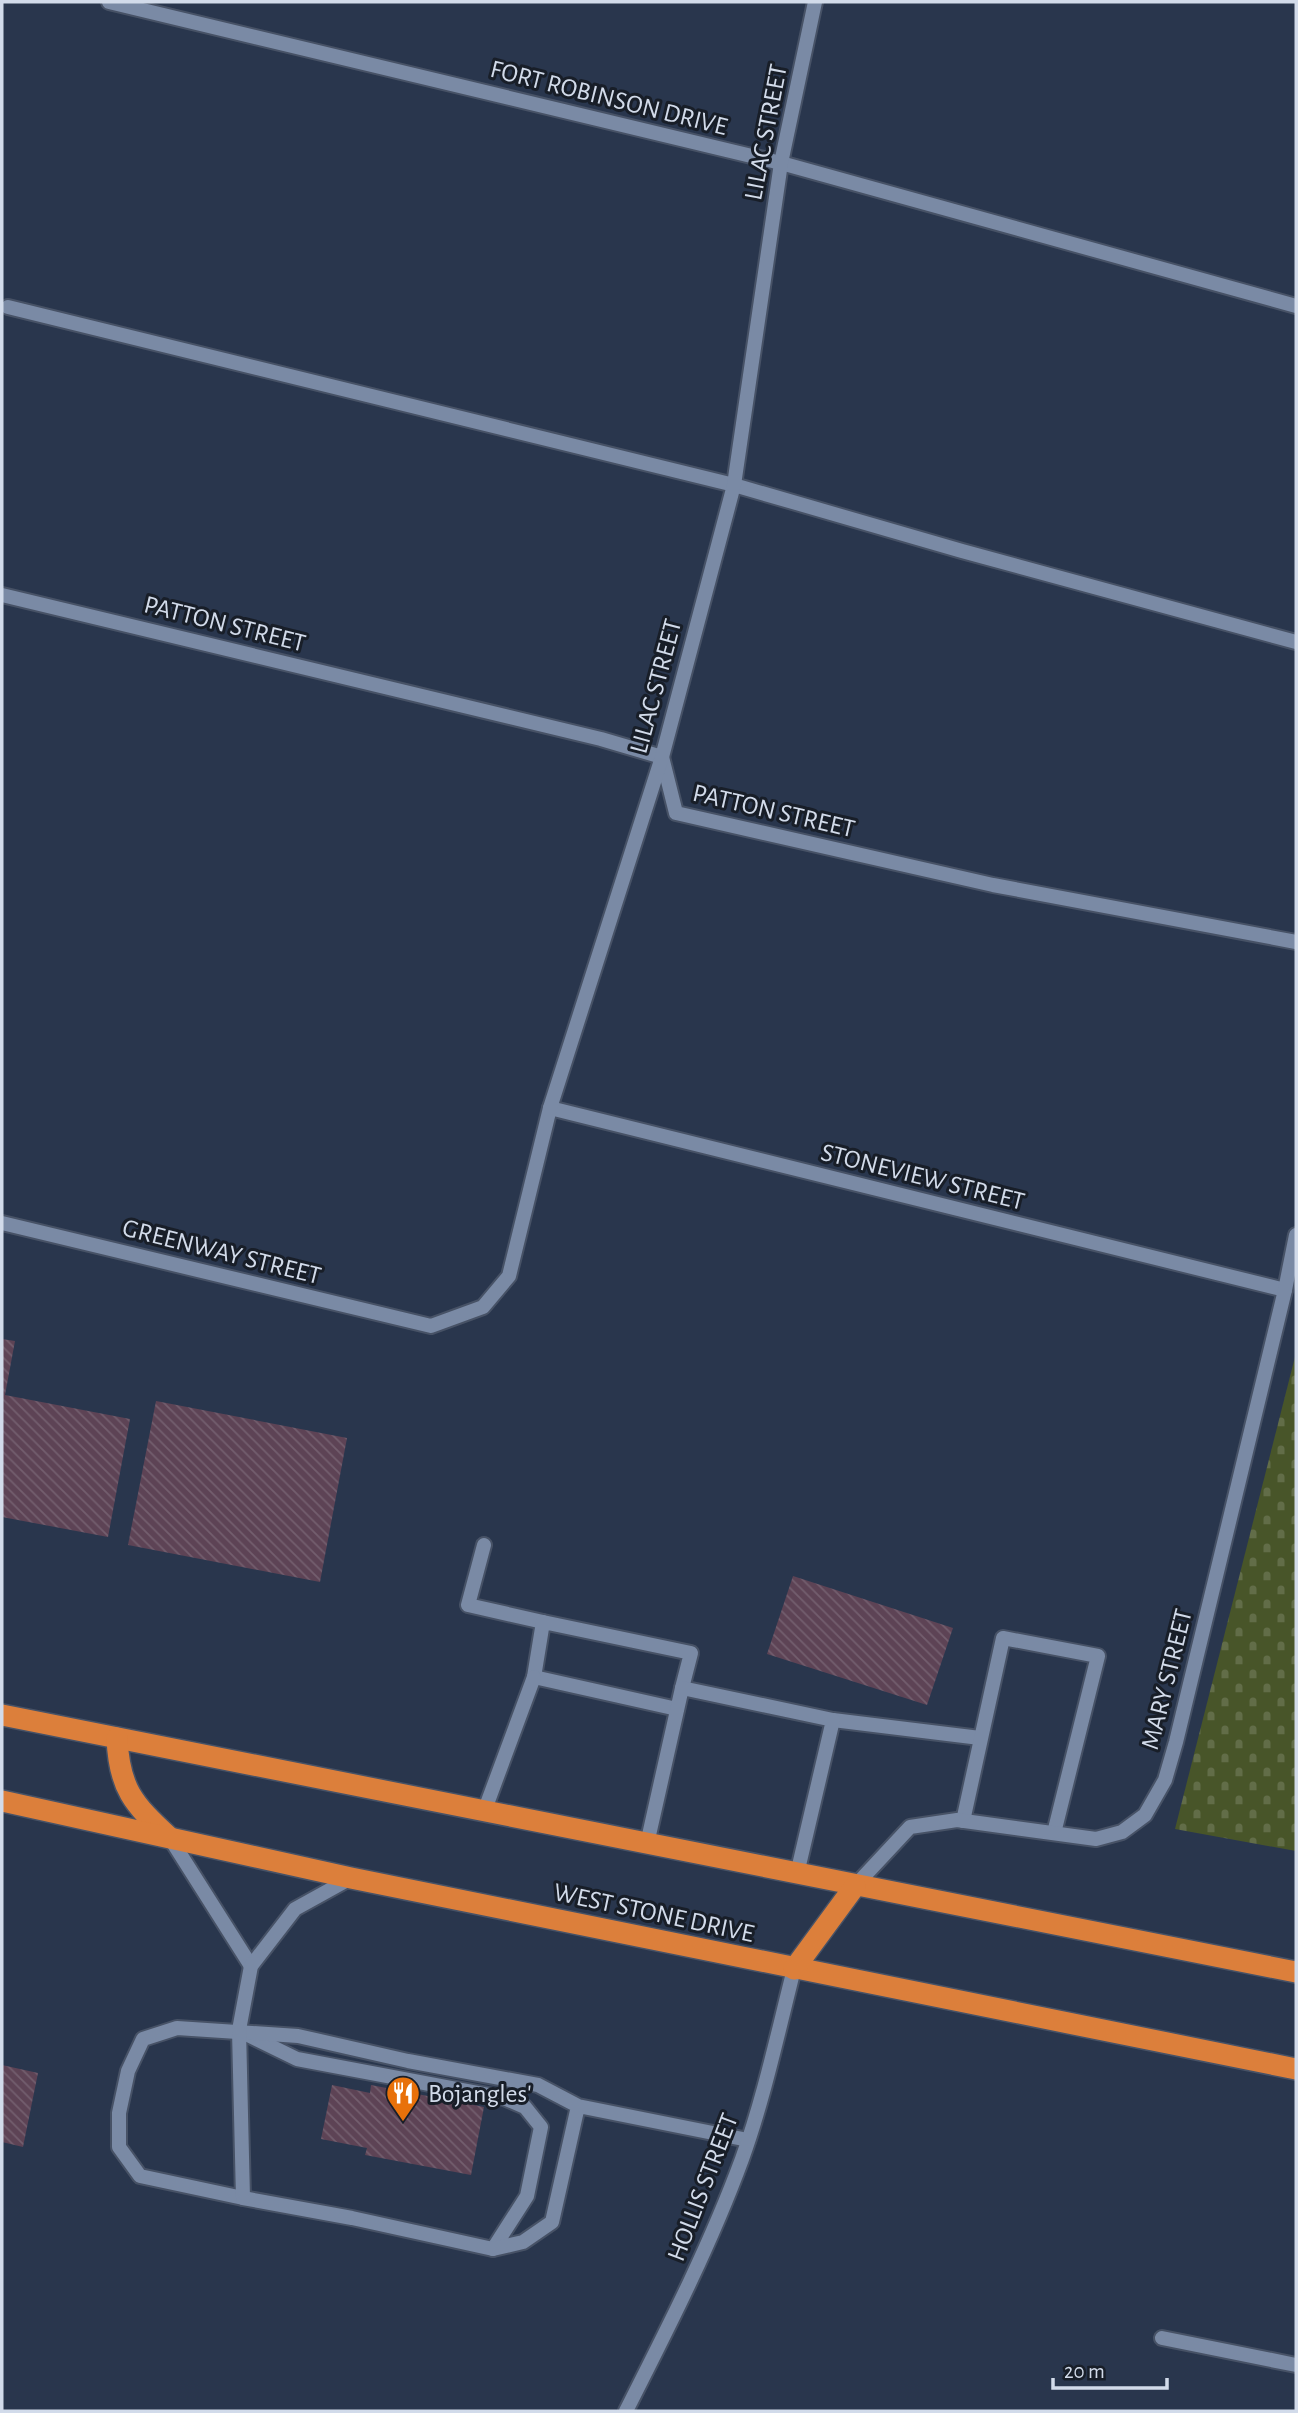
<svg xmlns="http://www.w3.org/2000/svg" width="1298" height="2413" font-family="'Alegreya Sans',sans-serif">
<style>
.cemetery{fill:url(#cemetery-stones)}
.building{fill:url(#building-back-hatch)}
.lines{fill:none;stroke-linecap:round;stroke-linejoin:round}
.lane-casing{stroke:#475266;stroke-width:18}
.street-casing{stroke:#475266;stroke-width:18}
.highway-casing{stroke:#475266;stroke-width:24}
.lane{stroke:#7a8aa5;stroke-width:14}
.street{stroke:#7a8aa5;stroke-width:14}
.highway{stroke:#dc7f3b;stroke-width:21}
.labels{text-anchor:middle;stroke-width:6;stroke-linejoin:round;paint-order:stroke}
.street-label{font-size:26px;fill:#d2dbea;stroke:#181e28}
.poi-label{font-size:26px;fill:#d2dbea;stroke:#181e28;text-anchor:start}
</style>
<defs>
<pattern id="cemetery-stones" width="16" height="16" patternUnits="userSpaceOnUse" patternTransform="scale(1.75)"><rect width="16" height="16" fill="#485529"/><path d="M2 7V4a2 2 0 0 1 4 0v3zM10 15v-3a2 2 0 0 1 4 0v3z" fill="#626d48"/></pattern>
<pattern id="building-back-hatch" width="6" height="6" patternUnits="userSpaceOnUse" patternTransform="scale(1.75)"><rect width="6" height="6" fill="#5d4355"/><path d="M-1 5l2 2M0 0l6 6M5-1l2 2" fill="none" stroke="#735e6e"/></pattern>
</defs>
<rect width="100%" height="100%" fill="#29364d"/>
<path class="cemetery" d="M1296 1353V1851L1175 1829Z"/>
<g class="building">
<path d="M2 1339 15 1341 5 1395 130 1419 108 1537 2 1517Z"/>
<path d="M156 1401 347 1438 320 1582 128 1545Z"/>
<path d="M793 1576 953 1628 927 1705 767 1654Z"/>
<path d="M2 2065 38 2073 23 2147 2 2142Z"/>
<path d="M332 2085 370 2093 371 2085 484 2107 471 2175 365 2155 367 2148 321 2139Z"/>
</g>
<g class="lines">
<g class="lane-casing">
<g id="lane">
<path d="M8 307 734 485 962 551 1296 642"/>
<path d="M484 1545 468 1605 543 1622"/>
<path d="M677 1709 534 1677 543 1622 691 1653 682 1688"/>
<path d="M833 1720 980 1738"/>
<path d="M484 1812 534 1677"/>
<path d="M963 1821 1003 1638 1098 1656 1054 1833"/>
<path d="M170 1838 251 1966"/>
<path d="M647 1844 682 1688 833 1720 797 1874"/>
<path d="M246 2034 297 2059 504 2098 525 2107 541 2127 527 2196 493 2249"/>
<path d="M578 2106 538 2085 408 2061 298 2036 177 2028 143 2039 128 2071 119 2113V2147L140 2176 243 2198 352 2218 493 2249 523 2242 552 2222 578 2106 748 2140"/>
<path d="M243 2198 239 2030 251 1966 295 1909 351 1878"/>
<path d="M1162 2338 1296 2365"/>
</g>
</g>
<g class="street-casing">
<g id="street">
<path d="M109 2 781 163 1296 306"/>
<path d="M2 595 601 739 662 757 676 813 993 885 1296 942"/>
<path d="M550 1108 1285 1290"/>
<path d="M2 1223 431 1326 483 1307 509 1276 550 1108 662 757 734 485 781 163 815 2"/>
<path d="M855 1886 910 1827 957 1820 1096 1839 1122 1832 1145 1815 1165 1780 1176 1742 1285 1290 1296 1235"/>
<path d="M626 2411C668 2328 710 2246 742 2159 764 2098 778 2032 794 1969"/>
</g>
</g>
<g class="highway-casing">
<g id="highway">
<path d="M2 1715 1296 1972"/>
<path d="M117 1738C119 1788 133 1804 169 1837"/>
<path d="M2 1801 351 1878 1296 2069"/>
<path d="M794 1969 855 1886"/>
</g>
</g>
<use href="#lane" class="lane"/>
<use href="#street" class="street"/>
<use href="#highway" class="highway"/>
</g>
<defs>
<g id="restaurant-pin" transform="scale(1.75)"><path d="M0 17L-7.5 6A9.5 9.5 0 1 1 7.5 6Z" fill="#e8710a" stroke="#181e28"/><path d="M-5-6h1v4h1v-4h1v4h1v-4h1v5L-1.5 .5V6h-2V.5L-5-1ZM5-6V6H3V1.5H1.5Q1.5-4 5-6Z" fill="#fff"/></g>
</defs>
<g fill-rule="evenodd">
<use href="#restaurant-pin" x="403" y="2093"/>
</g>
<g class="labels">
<g class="street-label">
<text transform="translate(609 97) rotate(14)" y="9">FORT ROBINSON DRIVE</text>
<text transform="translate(765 132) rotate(-79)" y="9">LILAC STREET</text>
<text transform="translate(225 623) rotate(14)" y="9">PATTON STREET</text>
<text transform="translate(655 686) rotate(-75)" y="9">LILAC STREET</text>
<text transform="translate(774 810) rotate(13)" y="9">PATTON STREET</text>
<text transform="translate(923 1176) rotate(14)" y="9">STONEVIEW STREET</text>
<text transform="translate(222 1251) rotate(14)" y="9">GREENWAY STREET</text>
<text transform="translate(1166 1679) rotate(-76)" y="9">MARY STREET</text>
<text transform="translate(654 1912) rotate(12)" y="9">WEST STONE DRIVE</text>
<text transform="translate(702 2187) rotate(-69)" y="9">HOLLIS STREET</text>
</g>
<g class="poi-label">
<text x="428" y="2102">Bojangles'</text>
</g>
</g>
<rect width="1298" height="2413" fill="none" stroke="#d2dbea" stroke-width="7"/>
<path d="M1053 2378v10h114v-10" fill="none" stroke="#d2dbea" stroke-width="3.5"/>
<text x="1064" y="2378" font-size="21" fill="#d2dbea" stroke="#181e28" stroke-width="5" paint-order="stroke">20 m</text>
</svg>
